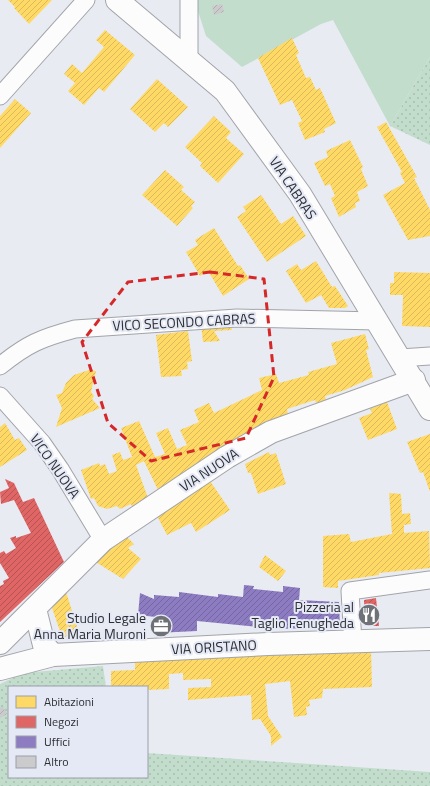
<svg xmlns="http://www.w3.org/2000/svg" width="430" height="786" font-family="'Titillium Web',sans-serif">
<style>
.grass{fill:url(#grass-dots)}
.park{fill:#c3ddcd}
.homes{fill:url(#homes-hatch)}
.shops{fill:url(#shops-hatch)}
.offices{fill:url(#offices-hatch)}
.building{fill:url(#building-hatch)}
.lines{fill:none;stroke-linecap:round;stroke-linejoin:round}
.street-casing{stroke:#a2a4a9;stroke-width:19}
.secondary-casing{stroke:#a2a4a9;stroke-width:24}
.primary-casing{stroke:#a2a4a9;stroke-width:24}
.street{stroke:#fcfcfd;stroke-width:17}
.secondary{stroke:#fcfcfd;stroke-width:22}
.primary{stroke:#fcfcfd;stroke-width:22}
.marked{fill:none;stroke:#d62828;stroke-width:3;stroke-dasharray:8 5;stroke-linejoin:round}
.labels{text-anchor:middle;stroke-width:4;stroke-linejoin:round;paint-order:stroke}
.street-label{font-size:14px;fill:#2d2f33;stroke:#e5e9f5}
.poi-label{font-size:14px;fill:#2d2f33;stroke:#e5e9f5;text-anchor:end}
</style>
<defs>
<pattern id="grass-dots" width="8" height="8" patternUnits="userSpaceOnUse"><rect width="8" height="8" fill="#c3ddcd"/><path d="M2 2h.1M6 6h.1" fill="none" stroke="#a8beb0" stroke-width="1.8" stroke-linecap="round"/></pattern>
<pattern id="homes-hatch" width="6" height="6" patternUnits="userSpaceOnUse"><rect width="6" height="6" fill="#ffd966"/><path d="M-1 1l2-2M0 6l6-6M5 7l2-2" fill="none" stroke="#dbbb59"/></pattern>
<pattern id="shops-hatch" width="6" height="6" patternUnits="userSpaceOnUse"><rect width="6" height="6" fill="#e06666"/><path d="M-1 1l2-2M0 6l6-6M5 7l2-2" fill="none" stroke="#b65455"/></pattern>
<pattern id="offices-hatch" width="6" height="6" patternUnits="userSpaceOnUse"><rect width="6" height="6" fill="#8e7cc3"/><path d="M-1 1l2-2M0 6l6-6M5 7l2-2" fill="none" stroke="#74669f"/></pattern>
<pattern id="building-hatch" width="6" height="6" patternUnits="userSpaceOnUse"><rect width="6" height="6" fill="#cbcacd"/><path d="M-1 1l2-2M0 6l6-6M5 7l2-2" fill="none" stroke="#afaeb0"/></pattern>
</defs>
<rect width="100%" height="100%" fill="#e8ebf2"/>
<g class="grass">
<path d="M430 57V145L390 126Z"/>
<path d="M103 666 106 687H9V777H147V753L430 772V786H0V684L23 673Z"/>
</g>
<path class="park" d="M197 0H430V57L390 126 333 20 321 24 242 67 206 36 197 8Z"/>
<g class="homes">
<path d="M8 0H52L29 24 14 8 15 7Z"/>
<path d="M105 30 135 55 104 92 99 88 84 105 68 91 75 83 64 74 72 64 82 73 104 47 96 40Z"/>
<path d="M292 38 299 53 296 55 306 78 310 77 316 90 320 88 336 123 324 129 325 132 305 140 298 123 302 121 292 100 280 105 258 58Z"/>
<path d="M157 79 188 107 168 127 164 123 155 132 130 109Z"/>
<path d="M15 99 31 113 0 148V116Z"/>
<path d="M214 116 231 132 226 138 244 154 218 183 200 166 202 163 185 147Z"/>
<path d="M386 122 417 177 414 178 430 210V236L408 240 383 195 405 183 400 173 402 172 377 127Z"/>
<path d="M350 140 363 167 361 169 368 186 357 192 360 201 355 203 356 207 339 217 331 198 335 196 330 184 325 186 314 163 328 157 326 151Z"/>
<path d="M165 170 184 187 181 190 195 202 191 206 193 208 177 226 142 195Z"/>
<path d="M261 195 281 224 293 216 306 236 267 262 237 217 246 211 243 207Z"/>
<path d="M214 228 238 266 240 265 249 279 223 296 208 271 200 276 186 252 198 245 195 240Z"/>
<path d="M316 261 332 287 335 286 348 306 345 308H329L321 295 306 303 286 271 297 264 301 270Z"/>
<path d="M394 272 430 273V327L402 326 403 295H390V283H394Z"/>
<path d="M230 321 232 330 214 331 220 341 203 342 201 324Z"/>
<path d="M188 331 192 361 187 362 188 369 181 370 182 376 161 377 156 335Z"/>
<path d="M365 334 369 349 366 350 373 377 345 390 325 396 326 400 316 403 315 400 287 409 288 415 247 433 158 490 144 461 136 465 148 498 133 509 131 504 120 509 117 506 107 509 98 506 94 498 91 499 81 470 99 463 100 466 105 464 109 474 117 471 112 455 120 452 123 460 132 457 121 428 139 421 155 457 165 454 156 433 168 428 177 449 187 445 180 430 199 422 194 410 209 403 214 413 262 390 259 378 276 374 279 383 309 375 308 372 337 364 331 343Z"/>
<path d="M89 370 96 371 91 392 94 396 92 399 100 408 56 427 62 408 56 395 62 393 66 383 74 375Z"/>
<path d="M387 402 397 429 368 440 359 418 372 413 370 409Z"/>
<path d="M5 423 15 440 19 438 27 450 0 467V427Z"/>
<path d="M430 434V492L423 472 420 473 407 442Z"/>
<path d="M269 452 270 455 276 453 286 484 258 494 251 473H248L245 464Z"/>
<path d="M210 481 230 510 196 532 191 523 167 535 155 512Z"/>
<path d="M389 493 401 494 402 514 410 513 411 524 404 525V533L429 531 430 568 379 573V575L338 581V588L323 587V536L349 534 351 542 392 534Z"/>
<path d="M124 534 134 544 128 548 141 559 123 579 94 561Z"/>
<path d="M265 555 286 571 278 581 259 567Z"/>
<path d="M66 592 80 636 62 637 52 608Z"/>
<path d="M371 650 372 687 323 689 322 698 309 700 310 706 306 707 307 715 294 717 290 681 265 684 268 716 282 737 271 746V736L260 719 252 720 251 695 188 700V688L211 687V679L183 680V673L169 674V689L147 690V687H111V671L135 670V662Z"/>
</g>
<g class="shops">
<path d="M5 479 14 483 23 502 34 498 64 562 0 622V586L4 584 3 581 9 578 0 563V553L4 551 6 554 16 548 10 538 16 536V538L31 533 14 500 1 504 0 492 9 488Z"/>
<path d="M376 598 379 626H365L364 600Z"/>
</g>
<path class="offices" d="M244 585 254 586 253 589 283 592V586L300 588 299 600 339 602 340 627 279 629 197 621V631L156 633V617L138 615 140 593 154 599V595L179 597V592L218 597V594L243 597Z"/>
<g class="building">
<path d="M222 4 224 12 214 15 212 6Z"/>
<path d="M3 707 7 714 0 718V708Z"/>
</g>
<g class="lines">
<g class="street-casing">
<g id="street">
<path d="M189 0V61"/>
<path d="M0 96 86 0"/>
<path d="M400 358 430 356"/>
<path d="M0 366C27 344 41 338 75 329L237 318 377 321"/>
<path d="M0 396 42 443 60 469 103 540"/>
<path d="M353 643 350 591 430 580"/>
</g>
</g>
<g class="secondary-casing">
<g id="secondary">
<path d="M117 0 225 91 300 194 430 409"/>
<path d="M35 609 44 645 53 655"/>
<path d="M0 643 103 540 227 457 271 432 414 380"/>
</g>
</g>
<g class="primary-casing">
<path id="primary" d="M0 669 53 655 268 644 430 639"/>
</g>
<use href="#street" class="street"/>
<use href="#secondary" class="secondary"/>
<use href="#primary" class="primary"/>
</g>
<path class="marked" d="M210 272 264 279 274 377 246 438 151 461 108 423 82 342 128 282Z"/>
<defs>
<g id="restaurant-disc" transform="scale(1.15)"><circle r="9.5" fill="#6e7176" stroke="#e5e9f5"/><path d="M-5-6h1v4h1v-4h1v4h1v-4h1v5L-1.5 .5V6h-2V.5L-5-1ZM5-6V6H3V1.5H1.5Q1.5-4 5-6Z" fill="#fff"/></g>
<g id="office-disc" transform="scale(1.15)"><circle r="9.5" fill="#6e7176" stroke="#e5e9f5"/><path d="M-6-3h4V-5.5h4V-3h4V5H-6ZM-1-4.5V-3h2v-1.5ZM-6 0V1H6V0Z" fill="#fff"/></g>
</defs>
<g fill-rule="evenodd">
<use href="#restaurant-disc" x="369" y="615"/>
<use href="#office-disc" x="161" y="626"/>
</g>
<g class="labels">
<g class="street-label">
<text transform="translate(293 188) rotate(56)" y="5">VIA CABRAS</text>
<text transform="translate(184 322) rotate(-3)" y="5">VICO SECONDO CABRAS</text>
<text transform="translate(55 466) rotate(55)" y="5">VICO NUOVA</text>
<text transform="translate(209 470) rotate(-33)" y="5">VIA NUOVA</text>
<text transform="translate(214 647) rotate(-3)" y="5">VIA ORISTANO</text>
</g>
<g class="poi-label">
<text x="354" y="612">Pizzeria al<tspan x="354" dy="16">Taglio Fenugheda</tspan></text>
<text x="146" y="623">Studio Legale<tspan x="146" dy="16">Anna Maria Muroni</tspan></text>
</g>
</g>
<rect x="8" y="686" width="140" height="92" fill="#e5e9f5" stroke="#9b9fa7"/>
<rect x="16" y="696" width="20" height="12" fill="#ffd966" stroke="#9b9fa7"/>
<text x="44" y="706" font-size="12" fill="#2d2f33">Abitazioni</text>
<rect x="16" y="716" width="20" height="12" fill="#e06666" stroke="#9b9fa7"/>
<text x="44" y="726" font-size="12" fill="#2d2f33">Negozi</text>
<rect x="16" y="736" width="20" height="12" fill="#8e7cc3" stroke="#9b9fa7"/>
<text x="44" y="746" font-size="12" fill="#2d2f33">Uffici</text>
<rect x="16" y="756" width="20" height="12" fill="#cbcacd" stroke="#9b9fa7"/>
<text x="44" y="766" font-size="12" fill="#2d2f33">Altro</text>
</svg>
